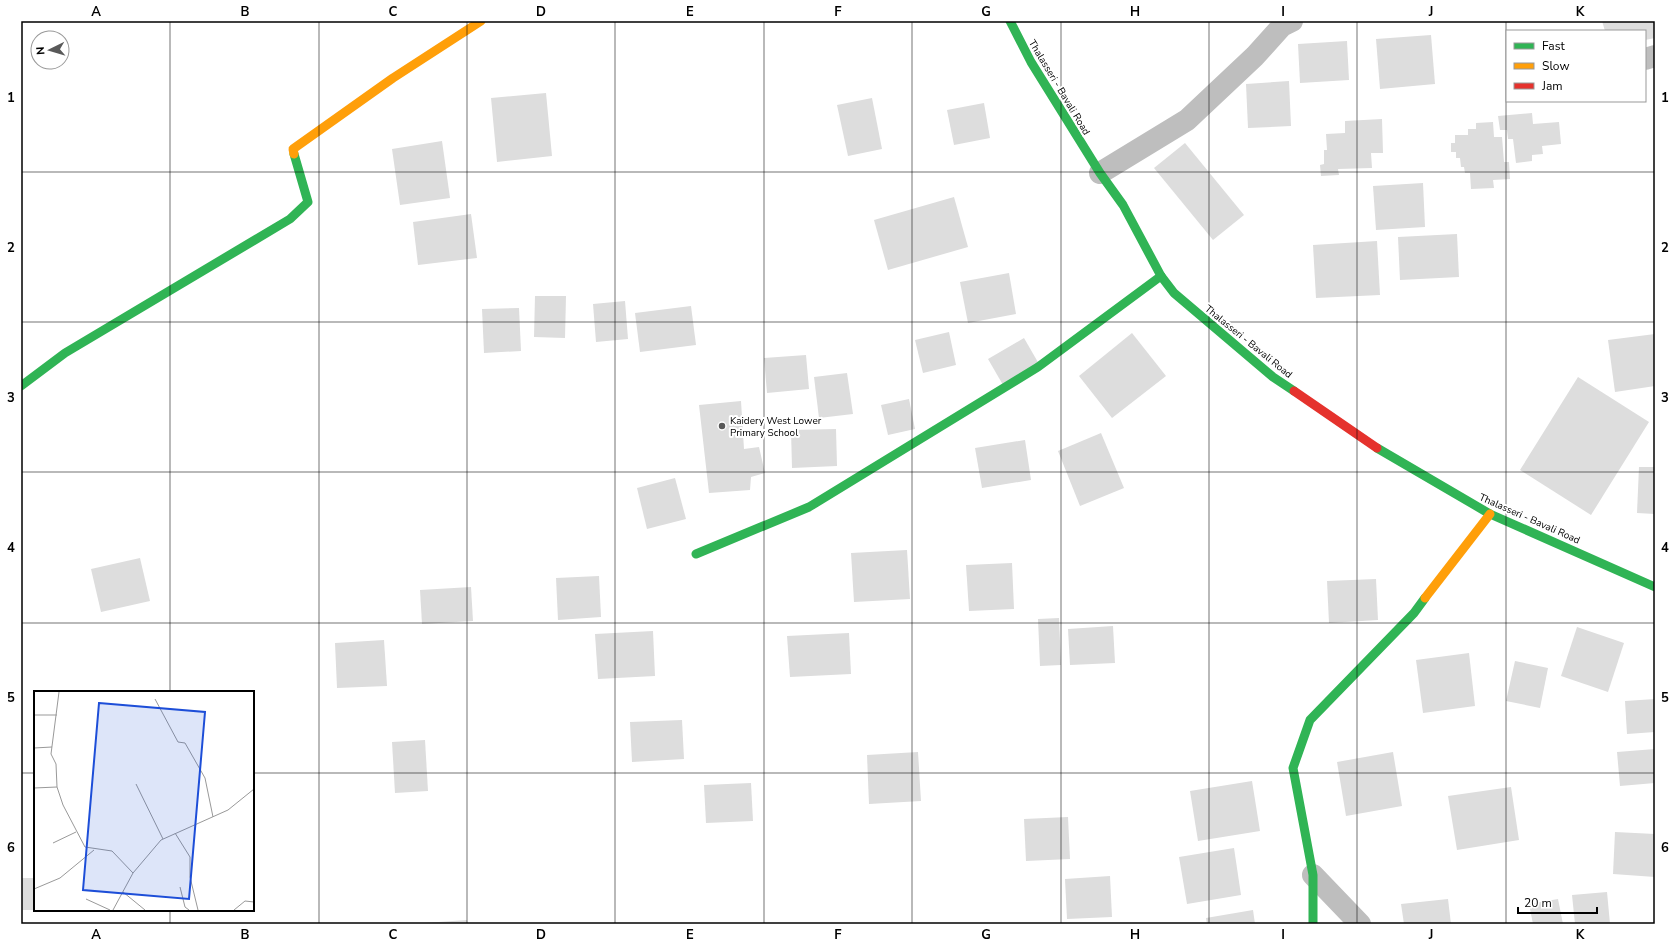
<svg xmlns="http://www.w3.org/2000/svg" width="1676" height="945" font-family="'Nunito Sans',sans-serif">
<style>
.building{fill:#ddd}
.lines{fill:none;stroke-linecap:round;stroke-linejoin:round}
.street{stroke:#bebebe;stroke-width:22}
.fast{stroke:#30b455;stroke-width:9}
.slow{stroke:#ff9f0a;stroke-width:9}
.jam{stroke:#e5322d;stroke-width:9}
.grid{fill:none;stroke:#000;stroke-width:1;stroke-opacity:0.55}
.poi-dot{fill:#595959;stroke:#fff;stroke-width:1.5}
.labels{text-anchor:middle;stroke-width:4;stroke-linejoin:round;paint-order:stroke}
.street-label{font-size:10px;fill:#000;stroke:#fff}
.poi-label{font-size:10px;fill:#000;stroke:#fff;text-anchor:start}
.inset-road{fill:none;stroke:#999;stroke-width:1}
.view{fill:#1d4ed8;fill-opacity:0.15;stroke:#1d4ed8;stroke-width:2}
.inset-edge{fill:none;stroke:#000;stroke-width:2}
.neatline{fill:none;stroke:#000;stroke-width:1.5}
.grid-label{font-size:13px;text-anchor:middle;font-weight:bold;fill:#000}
</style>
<rect width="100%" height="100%" fill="#fff"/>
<g class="building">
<path d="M1602 21H1655V38L1645 40V31H1605Z"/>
<path d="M1431 35 1435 84 1380 89 1376 39Z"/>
<path d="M1347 41 1349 80 1300 83 1298 44Z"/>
<path d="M1289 81 1291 126 1248 128 1246 84Z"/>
<path d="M546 93 552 156 497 162 491 98Z"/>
<path d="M872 98 882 149 848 156 837 105Z"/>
<path d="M984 103 990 138 954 145 947 110Z"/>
<path d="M1532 113 1533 124 1559 122 1561 144 1542 146 1543 154 1532 155V161L1516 163 1513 139H1508L1507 130H1500L1498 116Z"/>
<path d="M1382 119 1383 153H1371L1372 168 1338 169 1339 175 1321 176 1320 165 1324 164V150H1327L1326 134 1345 133V121Z"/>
<path d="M1493 122 1494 137H1502L1504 162H1509L1510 179 1493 180 1494 188 1471 189 1470 173H1465L1464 167H1461L1460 158H1456V152H1451V143H1455V135H1468V129H1476V123Z"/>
<path d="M442 141 450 198 400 205 392 149Z"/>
<path d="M1185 143 1244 215 1213 240 1154 168Z"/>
<path d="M1423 183 1425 227 1376 230 1373 186Z"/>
<path d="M954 197 968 247 888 270 874 220Z"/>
<path d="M471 214 477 258 418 265 413 222Z"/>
<path d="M1457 234 1459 277 1400 280 1398 237Z"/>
<path d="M1377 241 1380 295 1316 298 1313 245Z"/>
<path d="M1009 273 1016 314 968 323 960 282Z"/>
<path d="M535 296H566L565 338 534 337Z"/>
<path d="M625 301 628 339 596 342 593 304Z"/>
<path d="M691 306 696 345 640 352 635 313Z"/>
<path d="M519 308 521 351 484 353 482 309Z"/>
<path d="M949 332 956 365 923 373 915 340Z"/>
<path d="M1132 333 1166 376 1112 418 1079 376Z"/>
<path d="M1655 334V386L1615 392 1608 340Z"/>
<path d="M1024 338 1039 364 1003 385 988 359Z"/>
<path d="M806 355 809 389 767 393 764 358Z"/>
<path d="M847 373 853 414 819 418 814 377Z"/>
<path d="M1578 377 1649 422 1591 515 1520 470Z"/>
<path d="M909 399 915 429 888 435 881 405Z"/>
<path d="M741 401 744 449 759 447 765 473 751 477 750 490 709 493 699 405Z"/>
<path d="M836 429 837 466 792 468 791 430Z"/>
<path d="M1101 433 1124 488 1080 506 1058 451Z"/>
<path d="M1025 440 1031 480 982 488 975 448Z"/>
<path d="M1639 467H1655V514L1637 513Z"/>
<path d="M675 478 686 519 647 529 637 488Z"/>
<path d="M907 550 910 599 854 602 851 553Z"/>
<path d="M140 558 150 601 101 612 91 569Z"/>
<path d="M1012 563 1014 609 969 611 966 565Z"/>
<path d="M599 576 601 617 558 620 556 578Z"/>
<path d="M1376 579 1378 620 1329 623 1327 581Z"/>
<path d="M471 587 473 621 422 624 420 590Z"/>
<path d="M1059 618 1061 665 1040 666 1038 619Z"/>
<path d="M1113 626 1115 663 1070 665 1068 629Z"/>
<path d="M1577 627 1624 643 1608 692 1561 676Z"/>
<path d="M653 631 655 676 598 679 595 634Z"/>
<path d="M849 633 851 674 790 677 787 636Z"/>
<path d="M384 640 387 686 337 688 335 643Z"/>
<path d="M1469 653 1475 706 1423 713 1416 660Z"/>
<path d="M1515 661 1548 668 1540 708 1506 701Z"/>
<path d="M1655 699V732L1627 734 1625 701Z"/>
<path d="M682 720 684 759 632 762 630 722Z"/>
<path d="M425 740 428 791 395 793 392 742Z"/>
<path d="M1655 749V783L1620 786 1617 752Z"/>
<path d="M918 752 921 801 869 804 867 755Z"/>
<path d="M1393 752 1402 806 1346 816 1337 762Z"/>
<path d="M1252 781 1260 831 1198 841 1190 791Z"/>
<path d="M751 783 753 821 706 823 704 785Z"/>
<path d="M1511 787 1519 840 1457 850 1448 796Z"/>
<path d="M1068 817 1070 859 1026 861 1024 819Z"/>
<path d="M1615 832 1655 834V877L1613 874Z"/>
<path d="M1234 848 1241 895 1187 904 1179 857Z"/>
<path d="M1110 876 1112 917 1067 919 1065 879Z"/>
<rect x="21" y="878" width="14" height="32"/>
<path d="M1607 892 1610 924H1575L1572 895Z"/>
<path d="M1448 899 1451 924H1404L1401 904Z"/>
<path d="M1558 899 1563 924H1533L1529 904Z"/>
<path d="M1253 910 1255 924H1207L1206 918Z"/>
<path d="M467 920 468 924H424V923Z"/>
</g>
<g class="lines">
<g class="street">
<path d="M1645 59 1655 56"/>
<path d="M1100 173 1187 120 1255 56 1282 26 1292 21"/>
<path d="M1313 875 1360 924"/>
</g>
<g class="fast">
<path d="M1010 21 1031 62 1100 173 1123 205 1161 276 1174 293 1273 377 1294 391"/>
<path d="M21 386 65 353 290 219 308 202 294 154"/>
<path d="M1377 448 1490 514 1655 587"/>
<path d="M696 554 809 507 1038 367 1161 276"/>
<path d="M1313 924V875L1293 768 1310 720 1414 613 1425 598"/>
</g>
<g class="slow">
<path d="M294 154 293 149 393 78 481 21"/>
<path d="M1425 598 1490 514"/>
</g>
<path class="jam" d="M1294 391 1377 448"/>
</g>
<path class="grid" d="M170 21V692M319 21V924M467 21V924M615 21V924M764 21V924M912 21V924M1061 21V924M1209 21V924M1357 21V924M1506 21V924M21 172H1655M21 322H1655M21 472H1655M21 623H1655M21 773H35M253 773H1655M170 910V924"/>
<circle class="poi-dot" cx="722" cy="426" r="4"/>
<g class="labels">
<g class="street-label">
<text transform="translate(1060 87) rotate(59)" y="4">Thalasseri - Bavali Road</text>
<text transform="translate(1249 341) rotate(39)" y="4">Thalasseri - Bavali Road</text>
<text transform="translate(1530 518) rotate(24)" y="4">Thalasseri - Bavali Road</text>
</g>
<g class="poi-label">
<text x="730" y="424">Kaidery West Lower<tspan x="730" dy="12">Primary School</tspan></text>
</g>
</g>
<g transform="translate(34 691)">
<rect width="220" height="220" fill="#fff"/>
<path class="inset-road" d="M25 1 17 63 22 73 23 96 29 114 51 156 78 160 99 182M121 8 144 51 151 52 171 87 179 126M0 24H23M0 57 18 56M102 93 129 148M0 97 23 96M141 142 156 166V186L164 219M19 152 42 141M146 196 151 216 155 219M0 198 26 187 60 159M89 201 111 219M52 208 76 219M79 219 99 182 127 149 194 119 220 98M200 219 211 210 220 211"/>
<path class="view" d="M65 12 171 21 155 208 49 199Z"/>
<rect width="220" height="220" class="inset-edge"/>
</g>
<rect width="1676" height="945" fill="none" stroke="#ffffff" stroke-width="44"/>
<rect x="1506" y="30" width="140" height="72" fill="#ffffff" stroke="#999999"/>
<rect x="1514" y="43" width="20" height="6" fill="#30b455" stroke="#999999"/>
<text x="1542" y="50" font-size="12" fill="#000000">Fast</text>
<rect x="1514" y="63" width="20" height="6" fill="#ff9f0a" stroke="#999999"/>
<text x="1542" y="70" font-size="12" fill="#000000">Slow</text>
<rect x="1514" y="83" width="20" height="6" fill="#e5322d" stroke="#999999"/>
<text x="1542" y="90" font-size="12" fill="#000000">Jam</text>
<g transform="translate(50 50) rotate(265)"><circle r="19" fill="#ffffff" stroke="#999999"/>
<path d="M0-3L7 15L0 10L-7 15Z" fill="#595959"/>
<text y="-6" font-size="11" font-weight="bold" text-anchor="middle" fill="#000000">N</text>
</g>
<path d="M1518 907v6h79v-6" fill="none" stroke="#000000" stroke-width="2"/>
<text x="1524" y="907" font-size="12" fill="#000000" stroke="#ffffff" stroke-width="3" paint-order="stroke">20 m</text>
<rect x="22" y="22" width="1632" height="901" class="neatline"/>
<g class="grid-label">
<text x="96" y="16">A</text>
<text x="245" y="16">B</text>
<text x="393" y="16">C</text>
<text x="541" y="16">D</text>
<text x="690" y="16">E</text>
<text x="838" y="16">F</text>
<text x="986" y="16">G</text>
<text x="1135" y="16">H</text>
<text x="1283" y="16">I</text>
<text x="1431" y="16">J</text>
<text x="1580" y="16">K</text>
<text x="11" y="102">1</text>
<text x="1665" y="102">1</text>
<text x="11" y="252">2</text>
<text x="1665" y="252">2</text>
<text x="11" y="402">3</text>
<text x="1665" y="402">3</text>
<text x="11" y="552">4</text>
<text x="1665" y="552">4</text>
<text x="11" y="702">5</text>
<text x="1665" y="702">5</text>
<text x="11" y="852">6</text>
<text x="1665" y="852">6</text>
<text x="96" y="939">A</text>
<text x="245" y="939">B</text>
<text x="393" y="939">C</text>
<text x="541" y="939">D</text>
<text x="690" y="939">E</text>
<text x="838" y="939">F</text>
<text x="986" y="939">G</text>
<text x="1135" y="939">H</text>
<text x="1283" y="939">I</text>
<text x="1431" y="939">J</text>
<text x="1580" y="939">K</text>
</g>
</svg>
